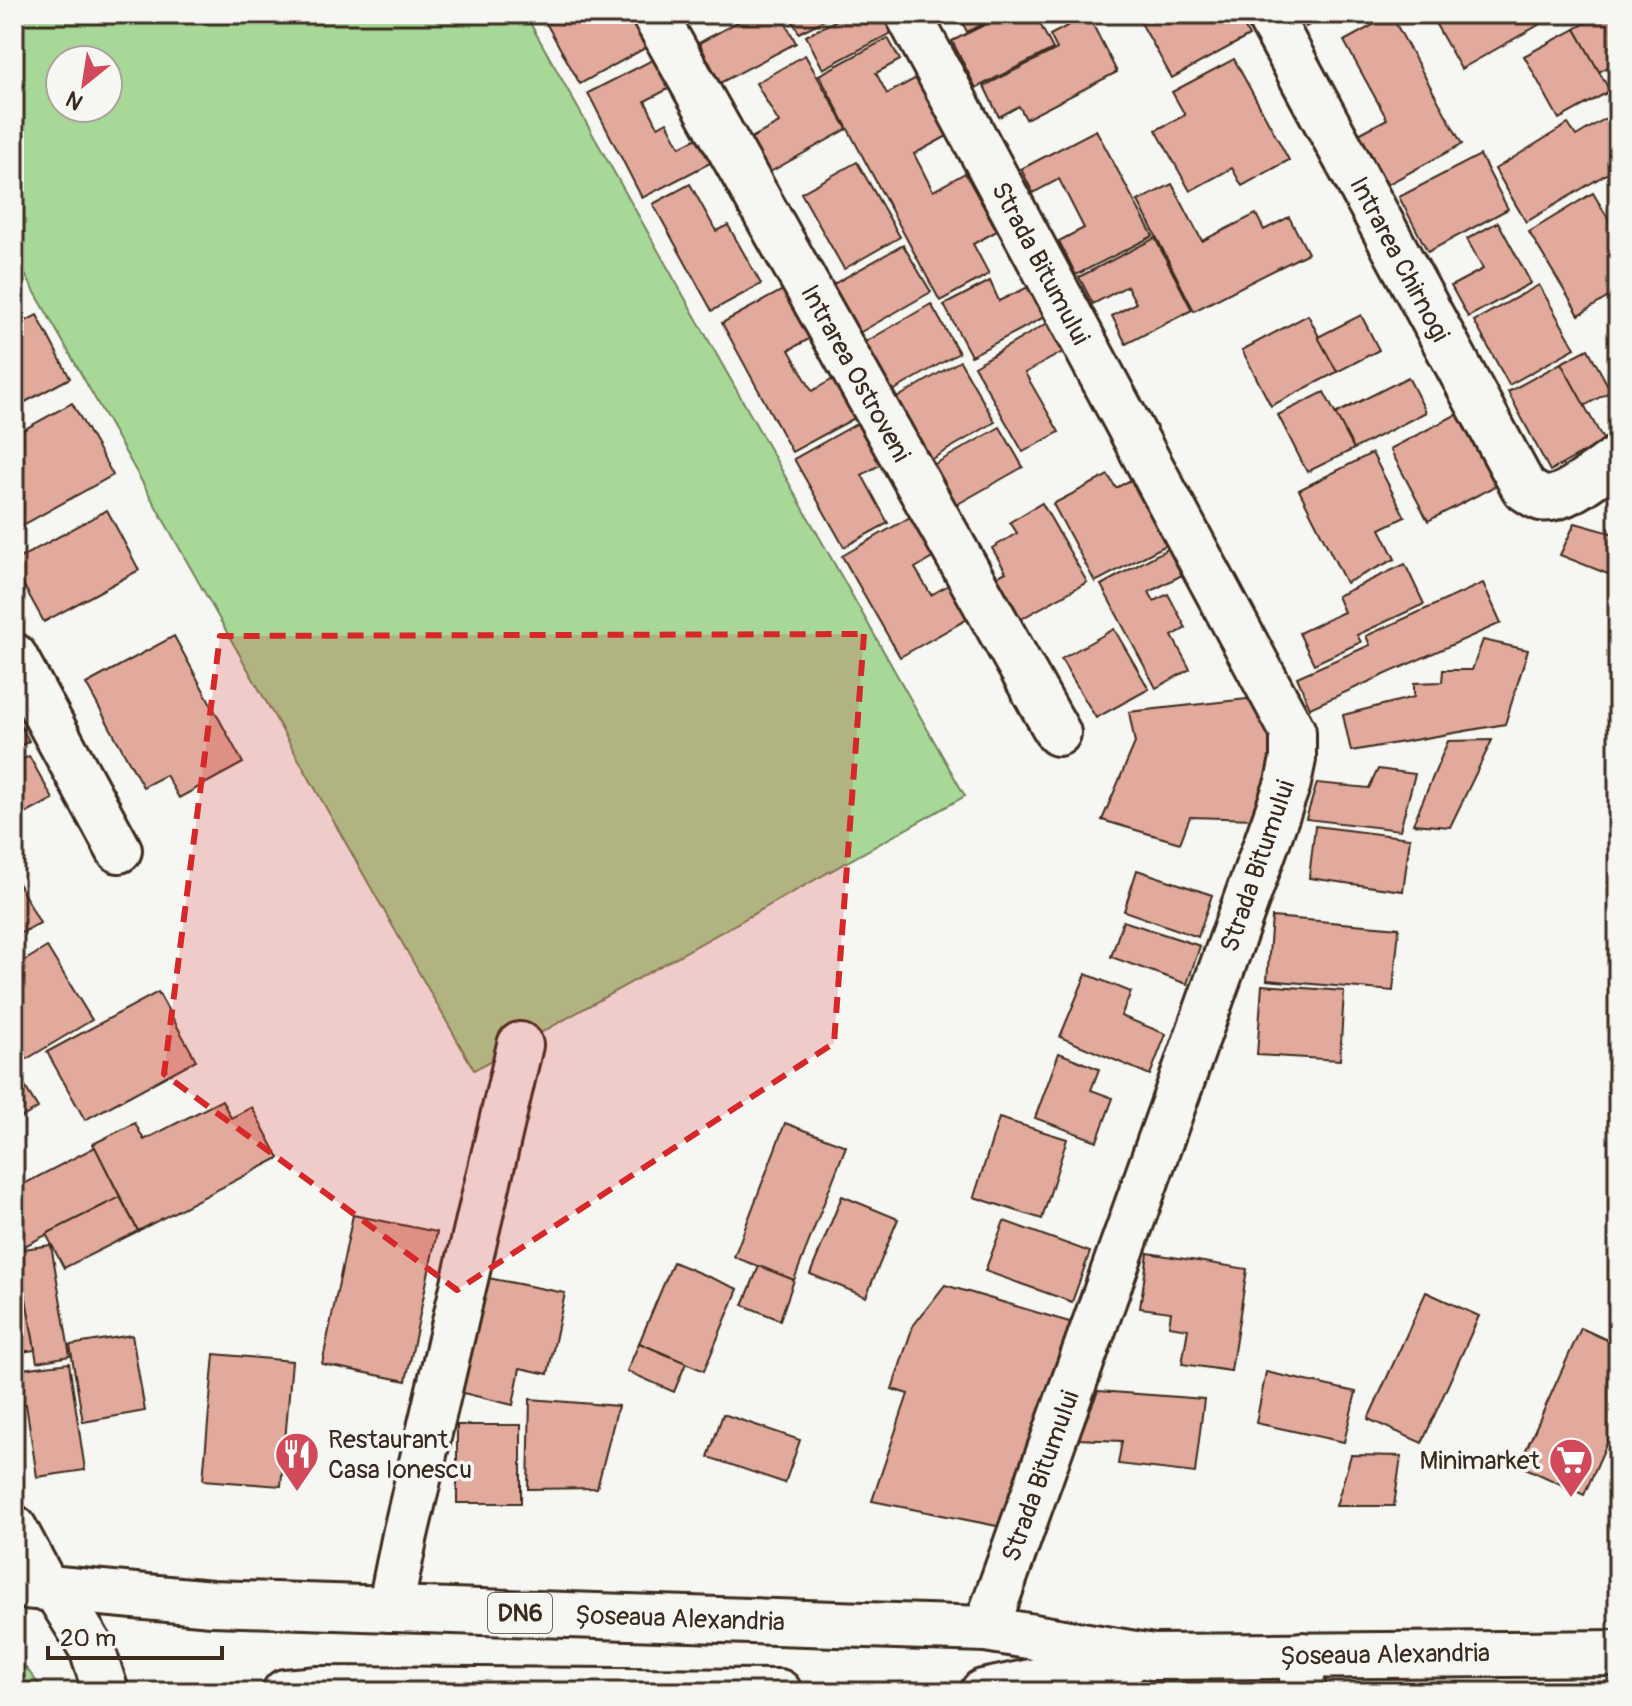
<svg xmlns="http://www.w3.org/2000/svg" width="1632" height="1706" font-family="Pangolin,sans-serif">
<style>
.green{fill:#a8d898;stroke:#72815b;stroke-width:2;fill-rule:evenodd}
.building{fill:#e2aa9c;stroke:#3b2a1e;stroke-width:2}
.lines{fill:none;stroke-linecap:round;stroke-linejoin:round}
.minor-casing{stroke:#3b2a1e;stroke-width:50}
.major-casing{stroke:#3b2a1e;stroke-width:50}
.minor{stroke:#f6f6f2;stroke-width:44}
.major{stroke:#f6f6f2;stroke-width:44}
.marked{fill:#d62828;fill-opacity:0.2;stroke:#d62828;stroke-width:6;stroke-dasharray:16 10;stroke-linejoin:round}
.labels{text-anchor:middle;stroke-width:7;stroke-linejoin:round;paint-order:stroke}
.shield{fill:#f6f6f2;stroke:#73675e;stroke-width:2}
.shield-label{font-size:24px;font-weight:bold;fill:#3b2a1e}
.street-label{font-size:26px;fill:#3b2a1e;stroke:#f6f6f2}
.poi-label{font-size:26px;fill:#3b2a1e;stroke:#f6f6f2;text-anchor:start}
</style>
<rect width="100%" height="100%" fill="#f6f6f2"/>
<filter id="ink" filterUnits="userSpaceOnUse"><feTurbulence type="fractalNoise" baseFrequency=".0125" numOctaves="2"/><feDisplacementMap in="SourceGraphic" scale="16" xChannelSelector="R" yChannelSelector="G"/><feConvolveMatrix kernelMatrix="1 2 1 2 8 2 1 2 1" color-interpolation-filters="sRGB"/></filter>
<g filter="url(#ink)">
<g class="green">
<path d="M14 14H525L965 796 474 1070 14 255ZM60 60H108V108H60Z"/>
<path d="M14 1662 26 1668 45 1692H14Z"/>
</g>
<g class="building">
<path d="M541 14H629L647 47 580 84Z"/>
<path d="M752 14H781L796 43 720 83 699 43Z"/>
<path d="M789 14H836L799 33Z"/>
<path d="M848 14H883L893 32 823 69 806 36Z"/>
<path d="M958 14H1002L967 32Z"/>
<path d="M1006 14H1035L1053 49 976 88 952 41Z"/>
<path d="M1136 14H1238L1249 36 1172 78Z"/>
<path d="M1299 14H1329L1306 27Z"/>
<path d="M1430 14H1558L1461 69Z"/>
<path d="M1602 14H1618V62L1599 72 1575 29Z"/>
<path d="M1088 15 1117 72 1026 119 1019 106 999 117 984 86 1057 49 1050 35Z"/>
<path d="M1391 15 1462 144 1383 187 1355 136 1387 119 1344 41Z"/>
<path d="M1575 29 1610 91 1559 119 1524 56Z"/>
<path d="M888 38 900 60 876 73 887 94 918 77 949 135 914 154 933 191 965 173 997 231 973 244 989 274 940 301 819 75Z"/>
<path d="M662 55 676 85 645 101 658 127 667 122 680 147 703 135 716 160 642 198 588 93Z"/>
<path d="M805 55 847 129 761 177 742 143 779 123 756 83Z"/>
<path d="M1234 59 1289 160 1242 186 1232 168 1190 191 1156 130 1185 115 1172 92Z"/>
<path d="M1618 111V167L1526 222 1495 169 1568 124 1576 136Z"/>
<path d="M1096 130 1153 236 1076 275 1059 241 1084 228 1059 179 1033 193 1021 169Z"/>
<path d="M1480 155 1508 209 1428 252 1399 197Z"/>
<path d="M857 162 900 237 844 269 801 193Z"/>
<path d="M690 184 716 231 728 225 761 284 712 311 653 204Z"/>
<path d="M1172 184 1202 241 1256 214 1264 230 1289 217 1308 253 1194 311 1138 201Z"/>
<path d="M1593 193 1618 235V291L1579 315 1529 232Z"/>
<path d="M1498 222 1531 283 1468 317 1451 286 1483 269 1467 239Z"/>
<path d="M1155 238 1192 310 1126 344 1112 316 1136 303 1127 286 1093 304 1079 277Z"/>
<path d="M903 245 931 292 852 337 825 289Z"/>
<path d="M990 281 999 301 1030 286 1046 316 971 356 944 305Z"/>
<path d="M792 285 818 334 789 350 812 391 842 374 864 413 792 452 722 323Z"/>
<path d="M1539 285 1575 348 1509 385 1474 321Z"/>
<path d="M931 304 959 353 884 396 855 348Z"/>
<path d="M37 315 70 378 14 408V327Z"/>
<path d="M1308 315 1337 372 1271 406 1242 350Z"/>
<path d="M1361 315 1379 350 1337 372 1318 337Z"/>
<path d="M1051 321 1068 349 1025 373 1059 432 1023 452 974 366Z"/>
<path d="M1588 349 1611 391 1584 406 1561 363Z"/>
<path d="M960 361 995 422 923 464 888 403Z"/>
<path d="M1561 363 1604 441 1550 471 1508 392Z"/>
<path d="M1408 377 1426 412 1354 449 1335 414Z"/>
<path d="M1324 392 1354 449 1307 472 1278 415Z"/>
<path d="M72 403 113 475 14 530V435Z"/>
<path d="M1459 413 1497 485 1428 521 1390 449Z"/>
<path d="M867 418 890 459 862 475 888 523 844 547 794 459Z"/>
<path d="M1000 427 1023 467 949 509 926 469Z"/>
<path d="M1372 453 1405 517 1380 529 1395 559 1346 583 1299 490Z"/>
<path d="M1108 475 1116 488 1136 477 1172 542 1095 582 1053 504Z"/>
<path d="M1042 503 1087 582 1012 624 987 582 1006 572 992 548 1017 533 1010 522Z"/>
<path d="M107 510 139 570 44 622 14 568V561Z"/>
<path d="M921 511 943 552 915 568 931 595 959 579 978 613 900 657 842 556Z"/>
<path d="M1575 523 1618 535V578L1560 555Z"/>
<path d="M1169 548 1184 574 1149 592 1154 601 1168 594 1186 628 1172 636 1190 669 1156 688 1101 585Z"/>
<path d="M1405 564 1424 604 1357 635 1361 642 1314 664 1299 633 1344 612 1337 596Z"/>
<path d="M1483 583 1501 623 1310 708 1297 677 1370 645 1366 636Z"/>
<path d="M1114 629 1149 689 1096 718 1061 659Z"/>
<path d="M174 636 243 763 179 798 166 775 143 787 86 684Z"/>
<path d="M1483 640 1528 650 1505 724 1351 751 1343 715 1414 697V683L1442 682 1443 670H1472Z"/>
<path d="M1256 698 1278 752 1255 819 1190 817 1180 843 1102 820 1135 743 1129 712Z"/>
<path d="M14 713 29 741 14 749Z"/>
<path d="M1492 740 1450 827 1413 824 1448 741Z"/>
<path d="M29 756 53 799 14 820V764Z"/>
<path d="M1378 769 1415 774 1400 830 1306 819 1317 783 1369 788Z"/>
<path d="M1315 826 1410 838 1403 891 1309 878Z"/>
<path d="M1618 833V857L1609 853Z"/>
<path d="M1137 870 1212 895 1198 937 1124 911Z"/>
<path d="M14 876 40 923 14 937Z"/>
<path d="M1272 917 1399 928 1393 991 1267 980Z"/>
<path d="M1123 921 1200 946 1187 984 1111 957Z"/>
<path d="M47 947 92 1020 20 1063 14 1053V967Z"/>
<path d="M1086 974 1131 992 1121 1016 1166 1034 1150 1075 1060 1037Z"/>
<path d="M1262 985 1344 991 1340 1060 1257 1055Z"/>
<path d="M158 992 196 1060 85 1120 47 1052Z"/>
<path d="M1059 1053 1099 1069 1091 1090 1113 1098 1097 1141 1035 1118Z"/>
<path d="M14 1069 38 1108 14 1122Z"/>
<path d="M222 1100 231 1118 252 1107 279 1158 138 1231 93 1144 135 1123 144 1140Z"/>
<path d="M999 1118 1067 1139 1042 1219 974 1197Z"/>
<path d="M785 1123 846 1146 794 1280 734 1257Z"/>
<path d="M95 1147 120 1197 17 1250 14 1244V1189Z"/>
<path d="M842 1196 898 1219 866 1297 810 1274Z"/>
<path d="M120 1197 138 1231 64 1268 46 1234Z"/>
<path d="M353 1215 437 1232 406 1381 322 1364Z"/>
<path d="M1004 1221 1090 1252 1072 1302 985 1271Z"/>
<path d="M51 1245 70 1356 37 1362 17 1250Z"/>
<path d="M1148 1253 1247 1269 1231 1371 1182 1364 1188 1329 1169 1326 1171 1312 1140 1308Z"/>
<path d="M673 1262 738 1289 704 1371 639 1343Z"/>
<path d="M759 1266 794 1280 780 1320 743 1305Z"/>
<path d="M21 1269 25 1293 14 1294V1270Z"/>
<path d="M483 1277 565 1293 548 1374 520 1368 513 1405 459 1392Z"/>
<path d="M945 1285 1076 1324 1002 1527 872 1501 908 1394 892 1389 913 1326Z"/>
<path d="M1426 1292 1479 1316 1422 1443 1368 1419Z"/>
<path d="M25 1293 35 1350 14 1353V1294Z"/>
<path d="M1581 1328 1618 1345V1418L1584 1495 1519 1465Z"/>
<path d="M132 1335 145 1411 83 1422 70 1345Z"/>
<path d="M639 1343 686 1363 674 1392 627 1371Z"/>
<path d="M214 1354 292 1361 281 1486 203 1480Z"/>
<path d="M69 1363 85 1470 37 1477 26 1404 14 1406V1370Z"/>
<path d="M1266 1372 1356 1392 1344 1442 1256 1423Z"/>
<path d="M1098 1391 1204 1399 1195 1473 1118 1464 1122 1441 1078 1439Z"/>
<path d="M530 1399 618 1406 597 1488 528 1489Z"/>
<path d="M723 1414 800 1440 785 1483 708 1457Z"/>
<rect x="457" y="1425" width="64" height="78"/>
<path d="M1351 1455 1401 1456 1394 1506H1336Z"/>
</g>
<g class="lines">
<g class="minor-casing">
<g id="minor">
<path d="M654 14 1058 733"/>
<path d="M908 14 1293 732V759L1288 783 986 1629"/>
<path d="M1268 14 1524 488C1530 492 1535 496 1541 498 1563 503 1600 470 1618 458"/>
<path d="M14 656 119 850"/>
<path d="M14 1528 46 1588"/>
<path d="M390 1609 405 1535 520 1045"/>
<path d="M1302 1692V1655"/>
</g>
</g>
<g class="major-casing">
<g id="major">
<path d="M14 1585 212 1603 986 1629 1153 1657 1618 1653"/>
<path d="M55 1589 92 1649 106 1692"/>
<path d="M285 1692 319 1689 779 1692"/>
<path d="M983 1692 1127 1662"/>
</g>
</g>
<use href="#minor" class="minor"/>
<use href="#major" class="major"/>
</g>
</g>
<path class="marked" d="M864 634 834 1043 457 1290 164 1074 220 636Z"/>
<defs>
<g id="restaurant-pin" transform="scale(2.3)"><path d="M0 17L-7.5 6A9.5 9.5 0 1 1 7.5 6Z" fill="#d1495b" stroke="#f6f6f2"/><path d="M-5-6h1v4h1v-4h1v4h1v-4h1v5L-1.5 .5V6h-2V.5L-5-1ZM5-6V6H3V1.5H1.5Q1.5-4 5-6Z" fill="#fff"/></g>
<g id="supermarket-pin" transform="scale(2.3)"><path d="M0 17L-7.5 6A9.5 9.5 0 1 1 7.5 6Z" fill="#d1495b" stroke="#f6f6f2"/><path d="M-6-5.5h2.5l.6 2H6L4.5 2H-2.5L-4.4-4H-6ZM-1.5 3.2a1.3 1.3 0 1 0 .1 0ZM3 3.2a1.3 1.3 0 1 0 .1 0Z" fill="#fff"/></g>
</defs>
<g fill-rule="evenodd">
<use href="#restaurant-pin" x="297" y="1454"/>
<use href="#supermarket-pin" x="1571" y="1460"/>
</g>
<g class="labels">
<rect class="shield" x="488" y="1593" width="64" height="40" rx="6"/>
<g class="shield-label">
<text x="520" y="1621">DN6</text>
</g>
<g class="street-label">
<text transform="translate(1400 259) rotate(62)" y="9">Intrarea Chirnogi</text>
<text transform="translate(1041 263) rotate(62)" y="9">Strada Bitumului</text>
<text transform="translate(856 373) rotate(61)" y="9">Intrarea Ostroveni</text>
<text transform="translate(1257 866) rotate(-71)" y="9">Strada Bitumului</text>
<text transform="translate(1040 1476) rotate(-70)" y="9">Strada Bitumului</text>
<text transform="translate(680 1618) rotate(2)" y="9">Șoseaua Alexandria</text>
<text transform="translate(1385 1654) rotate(-1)" y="9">Șoseaua Alexandria</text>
</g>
<g class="poi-label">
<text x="328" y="1448">Restaurant<tspan x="328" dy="30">Casa Ionescu</tspan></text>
<text x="1540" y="1469" text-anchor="end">Minimarket</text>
</g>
</g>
<rect width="1632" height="1706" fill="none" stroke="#f6f6f2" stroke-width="48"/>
<rect x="24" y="24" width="1584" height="1658" fill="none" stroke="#3b2a1e" stroke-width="3" filter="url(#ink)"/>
<g transform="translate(84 84) rotate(210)"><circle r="38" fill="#f6f6f2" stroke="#aba49d" stroke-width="2"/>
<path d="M0-6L14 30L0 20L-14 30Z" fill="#d1495b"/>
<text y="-12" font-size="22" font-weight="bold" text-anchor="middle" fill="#3b2a1e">N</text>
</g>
<path d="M48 1646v12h174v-12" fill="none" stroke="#3b2a1e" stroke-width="4"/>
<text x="60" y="1646" font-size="24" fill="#3b2a1e" stroke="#f6f6f2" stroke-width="6" paint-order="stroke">20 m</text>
</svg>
